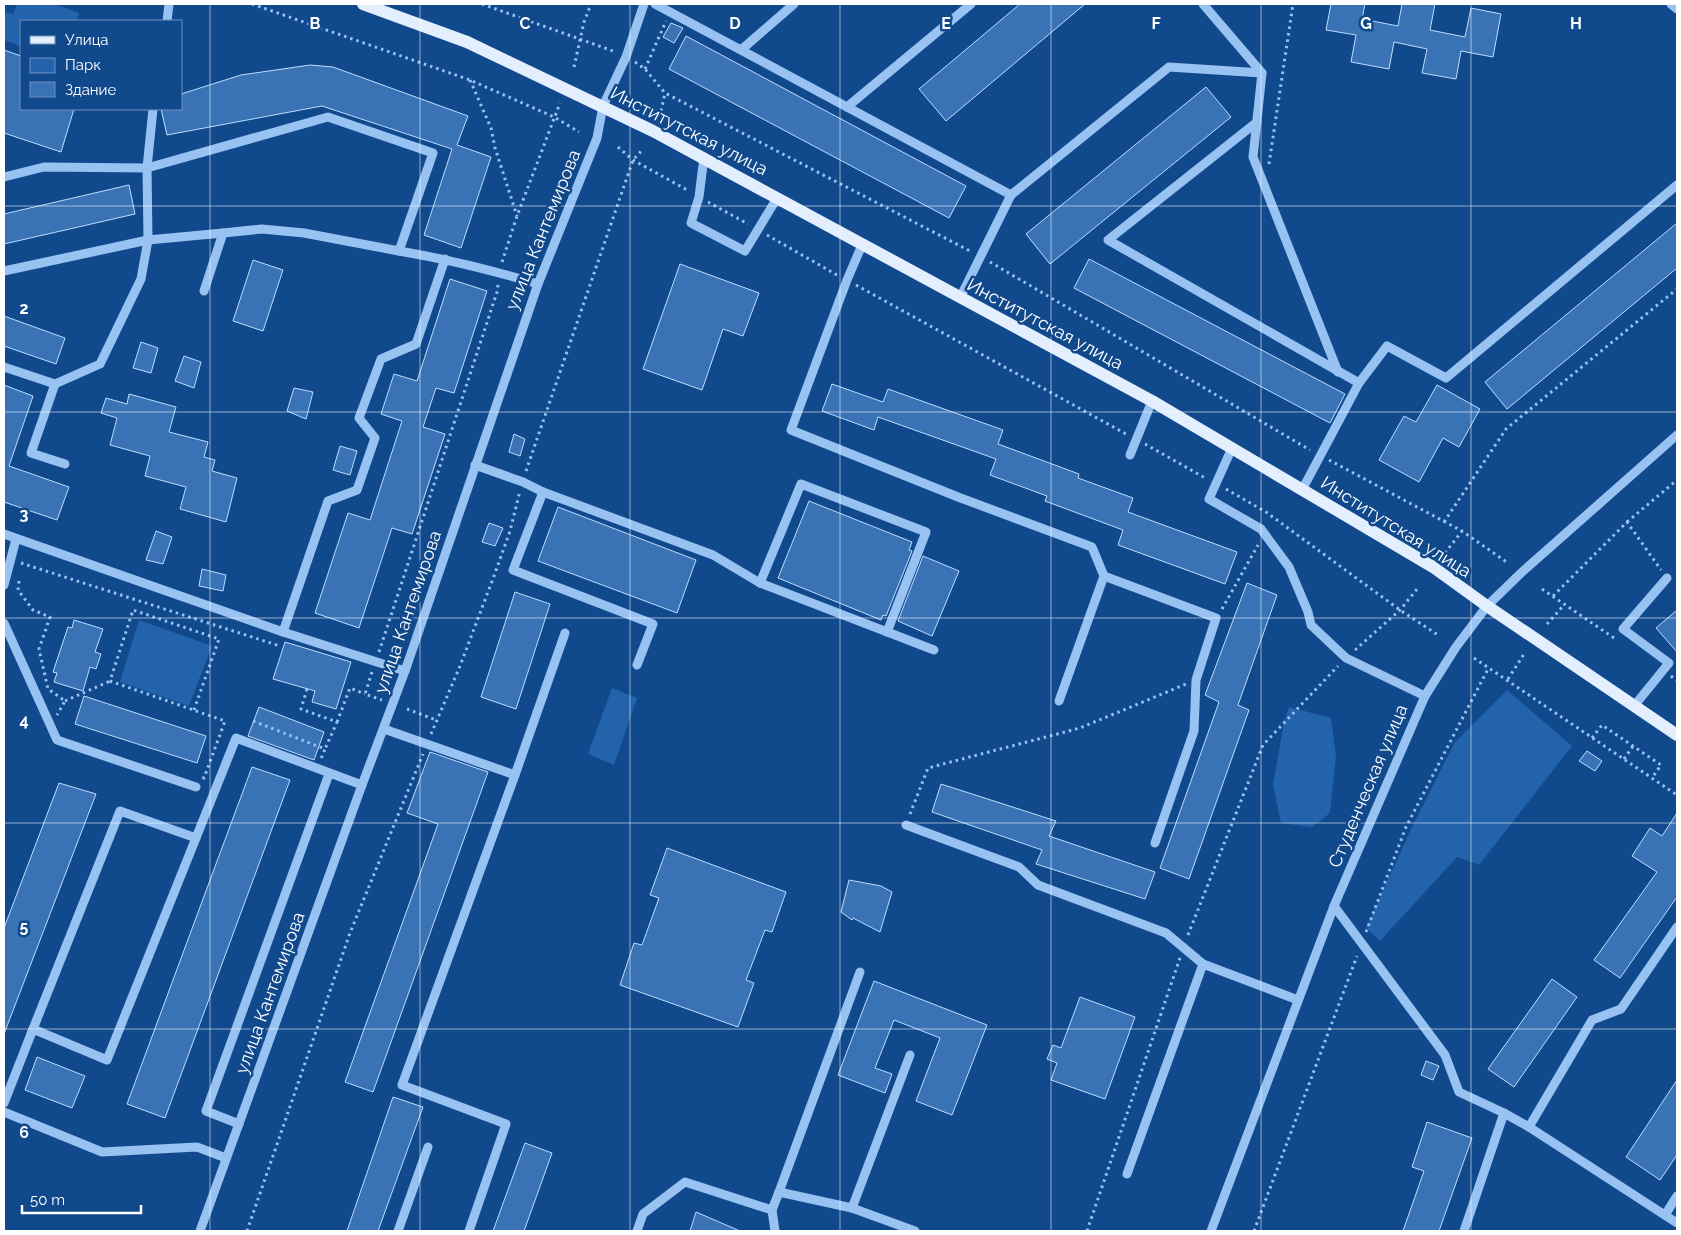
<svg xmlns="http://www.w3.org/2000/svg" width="1681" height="1235" font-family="Raleway,sans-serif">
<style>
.green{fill:#2263ac}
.building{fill:#3973b6;stroke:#bfdcfd}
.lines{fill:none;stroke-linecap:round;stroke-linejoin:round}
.path{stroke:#98c2f2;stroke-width:3;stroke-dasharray:2.5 4;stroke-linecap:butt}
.minor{stroke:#98c2f2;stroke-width:9}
.major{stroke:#e3eeff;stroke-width:12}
.grid{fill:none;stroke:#fff;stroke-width:1;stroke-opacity:0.55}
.labels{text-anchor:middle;stroke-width:5;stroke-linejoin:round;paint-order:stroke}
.street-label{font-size:18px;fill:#fff;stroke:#11498d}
.grid-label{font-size:16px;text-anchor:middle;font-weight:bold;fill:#fff;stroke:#11498d;stroke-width:5;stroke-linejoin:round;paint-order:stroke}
</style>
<rect width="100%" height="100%" fill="#11498d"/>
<g class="green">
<path d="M17 4H54L79 13 77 21H21V46L4 40V12L13 14Z"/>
<path d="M139 620 212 646 189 706 120 682Z"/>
<path d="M612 688 637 698 614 765 588 754Z"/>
<path d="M1507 690 1572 746 1479 865 1457 857 1380 941 1366 928 1412 827 1455 742Z"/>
<path d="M1289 707 1331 718 1336 756 1330 813 1312 827 1281 823 1273 785 1284 722Z"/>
</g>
<g class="building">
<path d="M1020 4H1085L946 121 919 89Z"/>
<path d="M1331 4H1365L1362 19 1398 26 1402 4H1435L1430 30 1465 37 1471 8 1501 14 1493 57 1461 51 1456 79 1422 73 1427 49 1394 42 1389 69 1351 62 1356 35 1326 30Z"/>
<path d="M671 23 683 28 674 43 663 37Z"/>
<path d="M686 36 966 186 949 218 669 69Z"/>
<path d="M4 50 21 56V109H74L61 152 4 133Z"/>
<path d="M310 65 333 67 468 116 457 145 491 157 461 248 424 235 452 149 322 106 167 135 161 109H181V94L241 75Z"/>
<path d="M1206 87 1231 117 1050 264 1026 234Z"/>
<path d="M129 185 135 214 4 244V214Z"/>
<path d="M1677 223V268L1507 409 1485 382Z"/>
<path d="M1089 259 1345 394 1330 423 1074 288Z"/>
<path d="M253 260 283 270 263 331 233 321Z"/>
<path d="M680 264 759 293 743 336 723 329 702 390 643 369Z"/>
<path d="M450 279 487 291 454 393 436 388 423 427 445 434 412 534 392 528 359 628 315 613 348 513 370 520 402 421 381 414 394 374 417 381Z"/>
<path d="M4 316 65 338 56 364 4 346Z"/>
<path d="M141 342 158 348 151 373 133 368Z"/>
<path d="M184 356 201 362 194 388 175 381Z"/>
<path d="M832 384 883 402 888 389 1003 430 998 444 1079 474 1078 478 1133 498 1128 512 1237 552 1225 584 1118 545 1123 530 1045 501 1047 496 990 475 996 459 878 417 874 430 822 411Z"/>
<path d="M4 385 33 396 9 466 69 487 57 520 4 502Z"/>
<path d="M1437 385 1480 409 1459 447 1443 438 1419 482 1379 460 1404 416 1416 422Z"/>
<path d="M294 388 313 392 306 419 287 411Z"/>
<path d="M129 394 176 407 169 432 208 442 204 457 215 460 212 471 237 478 226 522 180 509 186 487 145 476 150 456 110 445 117 418 101 413 106 398 127 404Z"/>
<path d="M514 434 525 439 520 456 509 452Z"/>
<path d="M340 446 357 451 350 475 333 470Z"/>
<path d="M809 501 912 542 909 550 912 551 886 616 883 615 881 620 778 578Z"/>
<path d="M558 507 696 560 677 613 538 561Z"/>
<path d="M489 523 503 528 495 546 482 542Z"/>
<path d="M156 531 172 537 163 564 146 560Z"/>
<path d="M923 556 959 571 932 636 898 621Z"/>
<path d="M202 569 226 575 223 591 199 586Z"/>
<path d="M1247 583 1277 595 1238 705 1249 710 1189 879 1160 868 1219 702 1205 695Z"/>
<path d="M515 592 550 604 516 709 481 697Z"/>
<path d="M1677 610V652L1656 628Z"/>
<path d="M74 620 103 629 95 652 101 654 96 669 90 667 83 691 54 682 57 673 53 672 68 627 72 628Z"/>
<path d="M285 642 351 662 336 709 312 702 315 691 273 679Z"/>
<path d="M84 696 206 736 197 763 75 724Z"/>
<path d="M259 707 324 732 314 760 248 736Z"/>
<path d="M1587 751 1602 761 1595 771 1579 761Z"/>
<path d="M430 752 488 772 373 1092 345 1082 438 824 407 813Z"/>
<path d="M252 767 290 780 165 1118 127 1104Z"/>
<path d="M59 783 96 794 4 1034V928Z"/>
<path d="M941 784 1056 821 1049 836 1155 872 1145 899 1036 864 1042 850 932 812Z"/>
<path d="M1677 813V897L1620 978 1594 960 1657 872 1632 856 1650 828 1662 836Z"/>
<path d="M667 848 786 892 772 932 765 930 746 980 754 983 738 1027 620 985 634 943 642 945 659 898 650 895Z"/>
<path d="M849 880 881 886 892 892 880 932 853 918 852 920 841 912Z"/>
<path d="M1552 979 1577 997 1514 1087 1488 1069Z"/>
<path d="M874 981 987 1025 952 1115 916 1101 940 1038 894 1020 875 1068 892 1074 885 1093 838 1075Z"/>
<path d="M1080 997 1135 1017 1105 1099 1051 1080 1057 1063 1047 1059 1053 1045 1061 1048Z"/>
<path d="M37 1057 85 1076 72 1108 25 1090Z"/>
<path d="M1426 1061 1439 1066 1433 1080 1421 1075Z"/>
<path d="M1677 1080V1155L1660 1180 1626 1157Z"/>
<path d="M393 1097 423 1107 378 1231H347Z"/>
<path d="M1427 1122 1472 1138 1439 1231H1403L1424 1171 1412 1167Z"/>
<path d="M525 1143 552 1153 524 1231H493Z"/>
<path d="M696 1212 740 1231H690Z"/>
</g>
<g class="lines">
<g class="path">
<path d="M252 4 470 80 554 117 579 132"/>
<path d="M482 4 613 51"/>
<path d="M635 62 645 69 665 93 972 252"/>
<path d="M574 67 584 22 591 4"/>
<path d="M645 69 666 21"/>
<path d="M470 80 491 128 495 148 517 216"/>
<path d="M661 111 665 93"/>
<path d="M618 147 633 160 689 191"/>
<path d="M1269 164 1293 4"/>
<path d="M708 202 748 224"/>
<path d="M767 235 837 275"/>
<path d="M502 262 517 216 560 103"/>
<path d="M990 262 1310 450"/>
<path d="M856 285 1126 434"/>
<path d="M1145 444 1207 479"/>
<path d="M1329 460 1462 531 1508 563"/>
<path d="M526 471 633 160 643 149"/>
<path d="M1226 489 1266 512 1400 610 1438 635"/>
<path d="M1444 522 1506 429 1677 289"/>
<path d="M1627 522 1677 480"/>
<path d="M1445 553 1462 531"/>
<path d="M21 563 280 646"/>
<path d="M19 581 18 590 33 610 50 617 39 649 48 689 65 701 57 715"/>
<path d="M1542 589 1614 638"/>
<path d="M1553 596 1627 522 1661 570"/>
<path d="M1222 609 1258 545"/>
<path d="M1547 624 1564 605"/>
<path d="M1355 650 1400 610 1417 589"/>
<path d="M379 652 497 292 498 285"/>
<path d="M1474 658 1677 795"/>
<path d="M372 672 365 694 382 700"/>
<path d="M1671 676 1677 681"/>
<path d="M1508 679 1524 654"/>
<path d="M307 689 301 709 337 722 325 749"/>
<path d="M65 701 110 681"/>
<path d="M407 709 436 720"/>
<path d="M194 710 219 639 133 610 110 681 225 721 204 778 202 777"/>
<path d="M253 721 325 749 321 759"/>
<path d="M337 722 350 688 365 694"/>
<path d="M431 734 460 666 494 576 510 531 520 491"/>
<path d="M1592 738 1602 725 1661 765 1652 778"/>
<path d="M1624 759 1633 746"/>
<path d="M910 814 928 768 1080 728 1186 684"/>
<path d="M1366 932 1406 827 1489 667"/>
<path d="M1188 935 1263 745 1338 666"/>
<path d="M247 1231 350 933 423 754"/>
<path d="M1087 1231 1180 958"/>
<path d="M1254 1231 1357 956"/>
</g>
<g class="minor">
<path d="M655 4 1011 195 960 298"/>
<path d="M1203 4 1262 73 1253 157 1338 372"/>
<path d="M1671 4 1677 9"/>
<path d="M167 21 169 4"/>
<path d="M741 50 794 4"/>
<path d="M847 107 971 4"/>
<path d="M1257 122 1108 240 1359 383"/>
<path d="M704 157 699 197 691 223 745 251 777 198"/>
<path d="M4 177 44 167 147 168 328 117 433 153 399 251 304 233 262 229 223 233"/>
<path d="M1011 195 1169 67 1262 73"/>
<path d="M862 245 847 280 791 430 958 497 1092 547 1104 576 1059 701"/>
<path d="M399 251C446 259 492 270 538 284"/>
<path d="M4 271 148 240 223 233 204 291"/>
<path d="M4 367 55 384 100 364 141 279 148 240 147 168 153 109"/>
<path d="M55 384 31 453 65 464"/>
<path d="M1232 448 1209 499 1261 529 1289 567 1308 612 1311 625 1346 658 1425 696"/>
<path d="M1130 455 1152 401"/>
<path d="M475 465 523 482 543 492 713 555 760 583 934 650"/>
<path d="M1302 490 1359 383 1387 346 1446 378 1677 185"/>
<path d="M543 492 513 570 653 624 637 665"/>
<path d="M4 534 283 632 405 671"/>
<path d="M1104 576 1216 618 1196 680 1194 731 1155 843"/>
<path d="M760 583 801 484 926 532 887 632"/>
<path d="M4 585 16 539"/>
<path d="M4 623 57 740 196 787"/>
<path d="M283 632 328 501 357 490 375 438 359 418 381 359 416 344 445 259"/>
<path d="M1634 706 1669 663 1623 629 1667 578"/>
<path d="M384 729 515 775 402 1085 506 1124 469 1231"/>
<path d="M515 775 565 633"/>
<path d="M906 825 1019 867 1038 885 1166 933 1203 964 1298 1000"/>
<path d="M1334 906 1445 1055 1459 1092 1504 1113 1529 1127 1677 1223"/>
<path d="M31 1034 120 811 196 838"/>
<path d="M4 1103 33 1029 107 1060 236 738 362 785"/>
<path d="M4 1112 102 1152 197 1147 226 1158"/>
<path d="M239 1124 206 1111 329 774"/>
<path d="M1529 1127 1592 1020 1621 1009 1677 927"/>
<path d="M1127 1174 1203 964"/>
<path d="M779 1192 860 972"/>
<path d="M852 1208 910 1055"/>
<path d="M1665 1215 1677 1196"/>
<path d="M200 1231 362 785 405 671 538 284 597 138 603 106 626 57 644 4"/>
<path d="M398 1231 428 1147"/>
<path d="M637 1231 643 1214 685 1182 772 1210"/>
<path d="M775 1231 772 1210 779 1192 852 1208 915 1231"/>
<path d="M1211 1231 1334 906 1425 696 1456 647 1487 606 1521 573 1677 435"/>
<path d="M1464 1231 1504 1113"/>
</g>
<path class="major" d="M363 4 467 42 653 131 1152 401 1433 567 1487 606 1677 735"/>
</g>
<path class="grid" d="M210 4V1231M420 4V1231M630 4V1231M840 4V1231M1051 4V1231M1261 4V1231M1471 4V1231M4 206H1677M4 412H1677M4 618H1677M4 823H1677M4 1029H1677"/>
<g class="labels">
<g class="street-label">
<text transform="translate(689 131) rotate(27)" y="6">Институтская улица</text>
<text transform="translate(543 230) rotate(-68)" y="6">улица Кантемирова</text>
<text transform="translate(1045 324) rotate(28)" y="6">Институтская улица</text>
<text transform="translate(1396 527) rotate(32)" y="6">Институтская улица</text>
<text transform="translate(408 612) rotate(-71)" y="6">улица Кантемирова</text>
<text transform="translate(1368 786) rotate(-67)" y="6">Студенческая улица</text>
<text transform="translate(270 993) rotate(-70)" y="6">улица Кантемирова</text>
</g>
</g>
<g class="grid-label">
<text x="315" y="29">B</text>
<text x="525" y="29">C</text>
<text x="735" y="29">D</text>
<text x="946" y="29">E</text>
<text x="1156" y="29">F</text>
<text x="1366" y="29">G</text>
<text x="1576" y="29">H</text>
<text x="24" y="314">2</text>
<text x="24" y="520">3</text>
<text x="24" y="726">4</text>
<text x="24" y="932">5</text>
<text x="24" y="1138">6</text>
</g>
<rect width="1681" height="1235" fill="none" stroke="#ffffff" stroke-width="10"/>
<rect x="20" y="20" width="162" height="90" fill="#11498d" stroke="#7092bb"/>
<rect x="30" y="36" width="25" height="8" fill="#e3eeff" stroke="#7092bb"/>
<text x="65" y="45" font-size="15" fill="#ffffff">Улица</text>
<rect x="30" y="58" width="25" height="15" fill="#2263ac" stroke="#7092bb"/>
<text x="65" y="70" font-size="15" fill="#ffffff">Парк</text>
<rect x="30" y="82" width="25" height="15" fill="#3973b6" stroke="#7092bb"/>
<text x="65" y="95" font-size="15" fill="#ffffff">Здание</text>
<path d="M22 1205v8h119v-8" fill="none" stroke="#ffffff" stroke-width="2.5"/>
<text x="30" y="1205" font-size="15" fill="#ffffff" stroke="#11498d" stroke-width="4" paint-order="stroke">50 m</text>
</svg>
